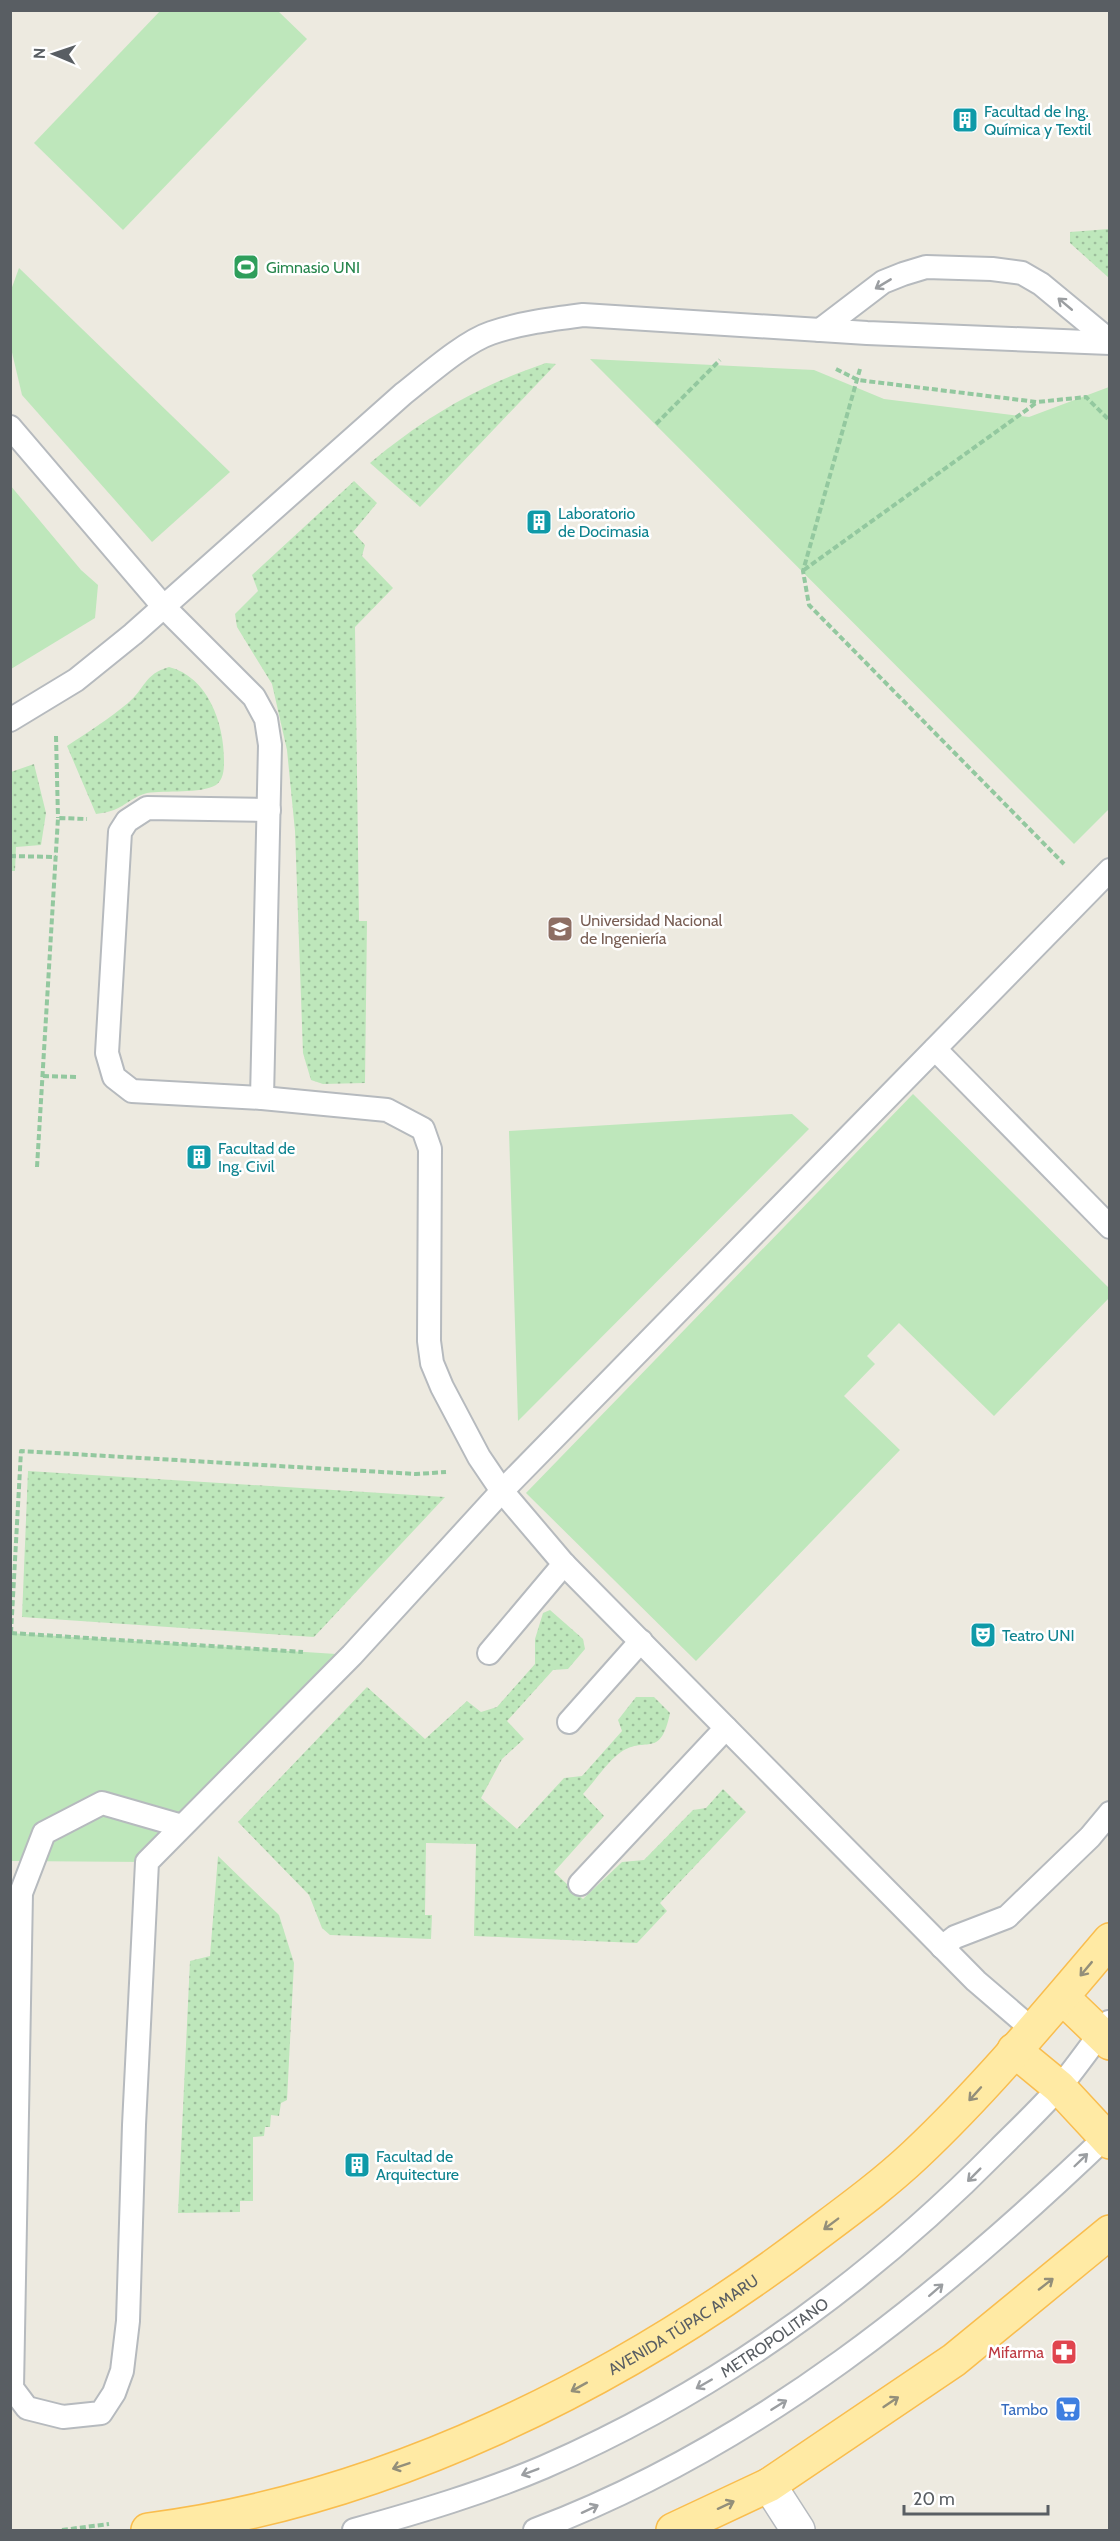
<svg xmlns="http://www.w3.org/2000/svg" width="1120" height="2541" font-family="Cabin,sans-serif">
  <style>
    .park { fill: #bee7bb }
    .garden { fill: url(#garden-dots) }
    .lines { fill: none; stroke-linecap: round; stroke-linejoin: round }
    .service-casing { stroke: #b6babe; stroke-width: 26 }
    .minor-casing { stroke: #b6babe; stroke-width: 36 }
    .primary-casing { stroke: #f9bd4e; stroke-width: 36 }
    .path { stroke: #93c89f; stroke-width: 4; stroke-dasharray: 6 3; stroke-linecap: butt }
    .service { stroke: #fff; stroke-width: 22 }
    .minor { stroke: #fff; stroke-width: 33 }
    .primary { stroke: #ffeaa4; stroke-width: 33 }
    .oneway { stroke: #9b9ea1 }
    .oneway2 { stroke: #938f7a }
    .labels { text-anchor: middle; stroke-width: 5; stroke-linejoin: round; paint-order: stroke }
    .culture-label { font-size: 16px; fill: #0d838f; stroke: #fff; text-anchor: start }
    .leisure-label { font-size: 16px; fill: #27864d; stroke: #fff; text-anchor: start }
    .education-label { font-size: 16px; fill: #785e54; stroke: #fff; text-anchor: start }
    .street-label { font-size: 16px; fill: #595e63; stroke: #fff }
    .health-label { font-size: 16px; fill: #be3a42; stroke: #fff; text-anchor: end }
    .shop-label { font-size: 16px; fill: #366cbe; stroke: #fff; text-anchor: end }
  </style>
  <defs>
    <pattern id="garden-dots" width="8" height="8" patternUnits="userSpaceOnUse" patternTransform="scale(1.5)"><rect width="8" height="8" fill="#bee7bb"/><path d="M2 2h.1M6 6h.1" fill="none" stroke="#9dbe9c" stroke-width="1.8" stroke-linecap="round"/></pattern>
  </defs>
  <rect width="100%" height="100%" fill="#edeae0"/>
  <g class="park">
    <path d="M161 10 278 11 307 39 123 230 34 143Z"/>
    <path d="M19 268 230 472 152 542 22 395 10 344 11 290Z"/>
    <path d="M590 359 814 370 884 399 1029 417 1109 387V809L1074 844Z"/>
    <path d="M10 485 81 570 98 585 95 618 11 669Z"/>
    <path d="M913 1094 1109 1288V1298L994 1416 899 1323 867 1356 875 1364 844 1396 900 1450 696 1661 526 1493Z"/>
    <path d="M792 1114 809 1129 518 1421 509 1131Z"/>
    <path d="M10 1633 352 1655 147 1862 11 1861Z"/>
  </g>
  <g class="garden">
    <path d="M1109 229H1110L1109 278 1070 243V232Z"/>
    <path d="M546 363 556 364 420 507 370 463C425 417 478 386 546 363Z"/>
    <path d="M354 481 377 503 353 532 365 545 362 556 393 588 355 627 359 921H367L365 1083 323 1084 311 1080 303 1053 295 831 287 750 272 684 237 627 235 614 258 591 252 575Z"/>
    <path d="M169 667C208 677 224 723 224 760 224 769 224 779 216 785 201 794 165 790 147 793 134 796 126 805 114 810 109 812 102 813 96 814L67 746C88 732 109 719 128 703 145 689 144 674 169 667Z"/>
    <path d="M34 764 46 813 41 845 16 847 15 871H11V772Z"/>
    <path d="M28 1471 445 1497 314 1637 22 1617Z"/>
    <path d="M550 1610 583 1639 585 1649 568 1669 553 1670 507 1721 524 1739 502 1759 481 1798 517 1829 564 1778 582 1776 622 1731 618 1720 636 1697H654L670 1713C660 1760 647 1735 621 1752 607 1762 595 1781 583 1794L604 1816 554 1872 583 1899 622 1862 644 1860 693 1810 706 1808 723 1789 746 1812 660 1903 667 1911 637 1943 474 1936 476 1844 426 1843 425 1915H432L431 1939 330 1935 322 1928 309 1895 238 1822 367 1687 425 1739 467 1701 481 1712 497 1707 535 1664V1639L543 1613Z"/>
    <path d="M218 1856 279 1915 294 1963 287 2100 281 2103 279 2116 271 2115 270 2127H265L264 2136 253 2137V2201H240V2212L178 2213 190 1961 210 1956Z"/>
  </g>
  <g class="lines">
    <g class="service-casing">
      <g id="service">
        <path d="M820 330 883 282 903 274 926 267 992 269 1022 273 1041 284 1110 341"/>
        <path d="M10 427 163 606 254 697 266 719 270 745 262 1098"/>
        <path d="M10 720 76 680 133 634 403 394C426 376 464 342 491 333 520 323 552 319 583 315L867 333 1110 343"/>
        <path d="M269 810 147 808 127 821 120 832 107 1053 114 1077 132 1091 262 1098 387 1110 423 1129 430 1149 429 1341 432 1363 442 1387 479 1457 502 1491 564 1564 976 1981 1033 2030"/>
        <path d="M935 1049 1110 1227"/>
        <path d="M489 1653 564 1564"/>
        <path d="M569 1722 641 1641"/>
        <path d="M182 1826 102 1803 44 1833 21 1893 12 2388 27 2408 63 2417 101 2413 114 2393 122 2371 128 2321 134 2125 147 1862 352 1655 502 1491 1110 870"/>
        <path d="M580 1884 726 1728"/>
        <path d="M942 1947 955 1937 1007 1917 1090 1837 1110 1813"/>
        <path id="s1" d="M354 2530C419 2512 483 2493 544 2467 716 2392 868 2282 999 2149 1018 2130 1037 2112 1055 2092 1074 2071 1091 2045 1109 2022"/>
        <path d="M535 2530C757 2446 941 2295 1110 2133"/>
      </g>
    </g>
    <g class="minor-casing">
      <path id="minor" d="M769 2485 798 2530"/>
    </g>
    <g class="primary-casing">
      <g id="primary">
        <path d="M1062 1997 1110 2043"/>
        <path d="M1014 2050 1059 2087 1110 2142"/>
        <path id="s2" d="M148 2530C386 2500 617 2384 806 2242 843 2214 881 2187 915 2155 985 2089 1047 2014 1110 1940"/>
        <path d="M673 2530 769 2485 954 2360 1110 2232"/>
      </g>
    </g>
    <g class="path">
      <path d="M836 369 858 380 1037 402 1086 397 1110 421"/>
      <path d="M860 369 803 571 809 605 1064 864"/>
      <path d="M656 424 720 360"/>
      <path d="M804 570 1036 403"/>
      <path d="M56 736 58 818"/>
      <path d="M10 856 56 857"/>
      <path d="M43 1076 77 1077"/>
      <path d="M37 1167 58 818 87 819"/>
      <path d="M11 1633 21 1451 416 1474 446 1472"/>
      <path d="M11 1633 303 1652"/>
      <path d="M62 2530 109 2524"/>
    </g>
    <use href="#service" class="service"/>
    <use href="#minor" class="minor"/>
    <use href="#primary" class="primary"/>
  </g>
  <defs><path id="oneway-shaft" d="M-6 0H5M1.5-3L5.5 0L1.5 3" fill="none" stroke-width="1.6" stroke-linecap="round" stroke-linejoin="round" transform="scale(1.5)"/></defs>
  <g class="oneway">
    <use href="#oneway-shaft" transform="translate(883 284) rotate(149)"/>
    <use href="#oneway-shaft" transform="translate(1065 304) rotate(-140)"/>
    <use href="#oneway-shaft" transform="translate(1081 2160) rotate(-44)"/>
    <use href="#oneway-shaft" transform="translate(974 2175) rotate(135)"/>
    <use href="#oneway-shaft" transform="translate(936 2290) rotate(-41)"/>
    <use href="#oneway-shaft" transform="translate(704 2384) rotate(150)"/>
    <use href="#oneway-shaft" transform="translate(779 2405) rotate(-32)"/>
    <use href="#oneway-shaft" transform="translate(530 2472) rotate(159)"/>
    <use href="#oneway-shaft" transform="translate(590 2509) rotate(-25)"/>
  </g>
  <g class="oneway2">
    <use href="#oneway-shaft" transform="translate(1086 1969) rotate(130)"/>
    <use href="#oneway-shaft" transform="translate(975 2094) rotate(132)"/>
    <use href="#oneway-shaft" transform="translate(831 2224) rotate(143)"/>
    <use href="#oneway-shaft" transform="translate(1046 2284) rotate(-38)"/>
    <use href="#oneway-shaft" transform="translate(579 2387) rotate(151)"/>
    <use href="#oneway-shaft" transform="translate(891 2402) rotate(-34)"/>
    <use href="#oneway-shaft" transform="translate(401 2466) rotate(161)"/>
    <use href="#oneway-shaft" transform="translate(726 2505) rotate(-25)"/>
  </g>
  <defs>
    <g id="building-square" transform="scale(1.35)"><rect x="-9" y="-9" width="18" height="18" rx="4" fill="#0f9aa8" stroke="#fff"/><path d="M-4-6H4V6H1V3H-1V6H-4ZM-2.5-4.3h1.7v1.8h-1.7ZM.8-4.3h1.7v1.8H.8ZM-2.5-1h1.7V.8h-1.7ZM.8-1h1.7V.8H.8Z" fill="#fff"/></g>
    <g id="stadium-square" transform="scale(1.35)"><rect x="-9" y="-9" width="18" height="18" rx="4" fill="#2e9e5b" stroke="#fff"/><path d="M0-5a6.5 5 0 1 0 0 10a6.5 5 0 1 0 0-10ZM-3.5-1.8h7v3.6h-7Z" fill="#fff"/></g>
    <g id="university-square" transform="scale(1.35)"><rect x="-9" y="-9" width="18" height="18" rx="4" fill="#8d6e63" stroke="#fff"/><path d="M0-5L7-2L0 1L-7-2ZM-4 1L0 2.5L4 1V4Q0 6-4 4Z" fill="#fff"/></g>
    <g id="theatre-square" transform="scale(1.35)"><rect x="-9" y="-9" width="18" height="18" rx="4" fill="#0f9aa8" stroke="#fff"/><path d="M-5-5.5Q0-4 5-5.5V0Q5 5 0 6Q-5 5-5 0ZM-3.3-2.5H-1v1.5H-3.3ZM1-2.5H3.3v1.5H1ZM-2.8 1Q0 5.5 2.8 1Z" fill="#fff"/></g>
    <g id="pharmacy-square" transform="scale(1.35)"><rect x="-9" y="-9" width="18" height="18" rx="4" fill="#e0444e" stroke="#fff"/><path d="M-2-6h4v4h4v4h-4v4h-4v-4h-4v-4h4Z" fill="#fff"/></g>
    <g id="supermarket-square" transform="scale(1.35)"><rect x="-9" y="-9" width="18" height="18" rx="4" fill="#3f7fe0" stroke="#fff"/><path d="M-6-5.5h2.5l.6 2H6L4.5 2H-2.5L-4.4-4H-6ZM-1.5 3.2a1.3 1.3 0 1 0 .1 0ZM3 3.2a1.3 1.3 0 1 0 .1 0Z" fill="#fff"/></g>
  </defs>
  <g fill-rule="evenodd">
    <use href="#building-square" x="965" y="120"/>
    <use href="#stadium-square" x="246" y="267"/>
    <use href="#building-square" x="539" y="522"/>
    <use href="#university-square" x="560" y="929"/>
    <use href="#building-square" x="199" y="1157"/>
    <use href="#theatre-square" x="983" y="1635"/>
    <use href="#building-square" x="357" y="2165"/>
    <use href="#pharmacy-square" x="1064" y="2352"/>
    <use href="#supermarket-square" x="1068" y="2409"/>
  </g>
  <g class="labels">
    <g class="culture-label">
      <text x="984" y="117">Facultad de Ing.<tspan x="984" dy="18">Química y Textil</tspan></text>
      <text x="558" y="519">Laboratorio<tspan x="558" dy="18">de Docimasia</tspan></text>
      <text x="218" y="1154">Facultad de<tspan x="218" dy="18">Ing. Civil</tspan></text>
      <text x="1002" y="1641">Teatro UNI</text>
      <text x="376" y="2162">Facultad de<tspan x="376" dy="18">Arquitecture</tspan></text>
    </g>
    <g class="leisure-label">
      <text x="266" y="273">Gimnasio UNI</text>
    </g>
    <g class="education-label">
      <text x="580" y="926">Universidad Nacional<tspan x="580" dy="18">de Ingeniería</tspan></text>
    </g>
    <g class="street-label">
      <text dy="6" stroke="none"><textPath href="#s2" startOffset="578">AVENIDA TÚPAC AMARU</textPath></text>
      <text dy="6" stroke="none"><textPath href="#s1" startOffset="465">METROPOLITANO</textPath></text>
    </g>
    <g class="health-label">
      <text x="1044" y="2358">Mifarma</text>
    </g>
    <g class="shop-label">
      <text x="1048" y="2415">Tambo</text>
    </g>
  </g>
  <rect width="1120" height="2541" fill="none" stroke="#595e63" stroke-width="24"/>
  <g transform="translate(54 54) rotate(272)" stroke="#ffffff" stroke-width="4.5" paint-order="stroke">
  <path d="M0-4.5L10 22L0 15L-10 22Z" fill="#595e63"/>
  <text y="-9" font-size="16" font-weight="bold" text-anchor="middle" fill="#595e63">N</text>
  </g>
  <path d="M904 2505v9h144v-9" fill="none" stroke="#595e63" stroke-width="3"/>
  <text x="913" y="2505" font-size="18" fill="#595e63" stroke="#ffffff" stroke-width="4.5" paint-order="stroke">20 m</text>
</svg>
